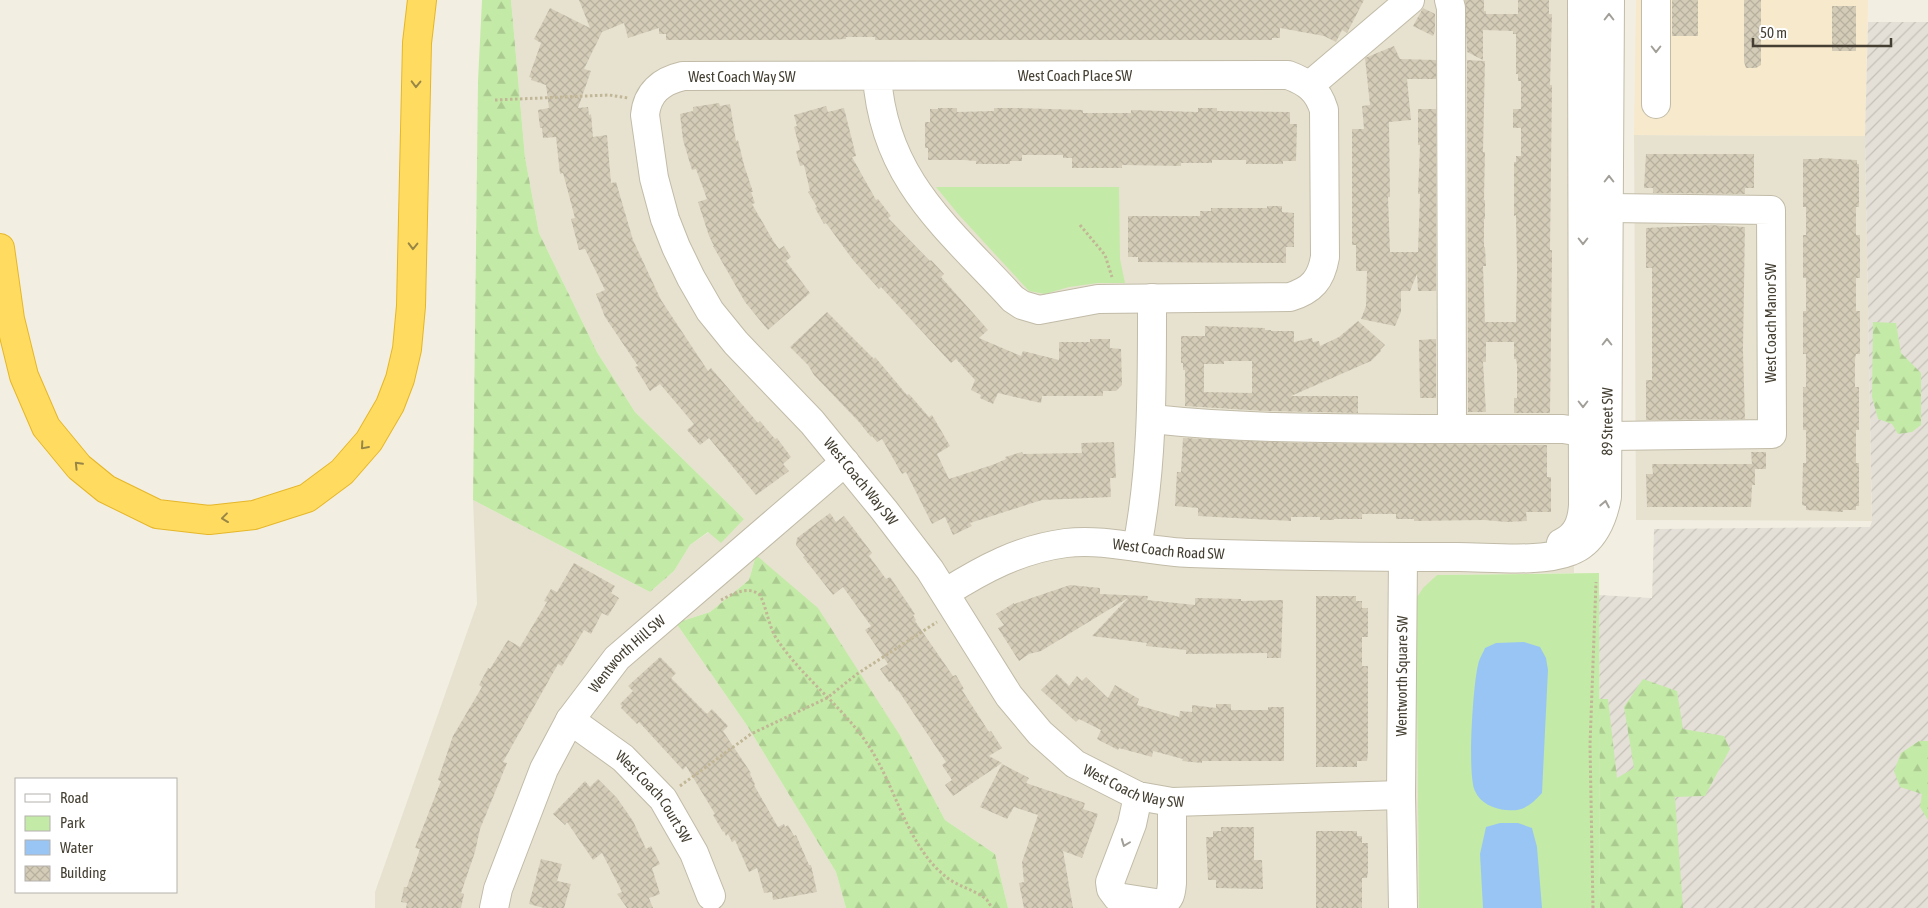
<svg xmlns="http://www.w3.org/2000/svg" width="1928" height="908" font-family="'Asap Condensed',sans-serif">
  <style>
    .residential { fill: #e7e2d0 }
    .commercial { fill: #f7e9cb }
    .industrial { fill: url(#industrial-furrows) }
    .forest { fill: url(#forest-firs) }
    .park { fill: #c4eaa7 }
    .water { fill: #99c5f4 }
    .building { fill: url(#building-cross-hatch); fill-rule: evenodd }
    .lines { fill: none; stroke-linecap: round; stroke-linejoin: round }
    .minor-casing { stroke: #c1bba7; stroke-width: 30 }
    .highway-casing { stroke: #e6b628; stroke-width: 30 }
    .path { stroke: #c1b695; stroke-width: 3; stroke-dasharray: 2.5 2.5; stroke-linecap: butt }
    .minor { stroke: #fff; stroke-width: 28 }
    .highway { stroke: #ffdc60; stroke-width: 28 }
    .oneway { stroke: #a29f98 }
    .oneway2 { stroke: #988647 }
    .labels { text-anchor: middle; stroke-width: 4; stroke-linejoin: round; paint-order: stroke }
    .street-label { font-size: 15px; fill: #443f32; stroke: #fff }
  </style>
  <defs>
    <pattern id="industrial-furrows" width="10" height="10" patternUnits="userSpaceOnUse" patternTransform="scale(1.25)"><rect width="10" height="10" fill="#e4e0d7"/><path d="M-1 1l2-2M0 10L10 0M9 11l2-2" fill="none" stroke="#c5c1b9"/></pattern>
    <pattern id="forest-firs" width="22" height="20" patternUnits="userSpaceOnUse" patternTransform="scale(1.25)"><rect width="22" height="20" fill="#c4eaa7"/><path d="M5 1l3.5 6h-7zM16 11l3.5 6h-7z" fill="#aaca90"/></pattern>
    <pattern id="building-cross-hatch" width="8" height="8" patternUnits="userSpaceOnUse" patternTransform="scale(1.25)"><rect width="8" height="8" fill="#d4ccb7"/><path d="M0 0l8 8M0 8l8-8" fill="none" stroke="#b7b09e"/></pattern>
  </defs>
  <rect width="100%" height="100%" fill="#f2efe2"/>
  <g class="residential">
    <path d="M511 0H1570L1574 573 1437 575 1416 599 1419 908H1008L995 854 945 820 901 737 756 555 749 580 710 612 676 623 748 727 836 872 846 908H375V892L477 604 473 500 650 592 674 571 690 545 709 532 744 519 635 412 597 352 539 233 525 157Z"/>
    <path d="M1634 135 1865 136 1872 521 1636 520Z"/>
  </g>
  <path class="commercial" d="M1636 0H1868L1865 136 1634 135Z"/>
  <path class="industrial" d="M1868 22H1928V908H1600L1599 595 1652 598 1654 529 1870 527 1872 521 1865 136Z"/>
  <g class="forest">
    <path d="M482 0H511L525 157 539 233 597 352 635 412 744 519 721 543 708 532 690 545 674 571 650 592 473 500 478 81Z"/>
    <path d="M1873 322 1896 323 1901 353 1921 373V425L1912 432 1898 434 1892 424 1878 419 1872 397Z"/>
    <path d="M756 555 818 608 901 737 945 820 995 854 1008 908H846L836 872 748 727 676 623 710 612 749 580Z"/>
    <path d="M1643 679 1677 691 1683 729 1724 736 1730 749 1705 796 1675 797 1683 908H1600L1599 699H1608L1617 778 1634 768 1624 707Z"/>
    <path d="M1919 741H1928V820L1920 807 1922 794 1900 787 1894 771 1901 753Z"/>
  </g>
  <g class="park">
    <path d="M936 187H1119L1120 259 1125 283H1098L1069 287 1045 294 1029 291 959 215Z"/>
    <path d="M1599 573 1600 908H1419L1416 599 1423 588 1437 575Z"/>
  </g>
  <g class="water">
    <path d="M1524 642 1540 647 1546 658 1548 670 1542 793C1531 805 1523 812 1506 810 1494 809 1480 803 1475 791 1467 775 1473 685 1478 665 1479 659 1483 653 1485 648L1496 643Z"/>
    <path d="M1500 823H1518L1532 828 1537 847 1542 908H1483L1480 854 1486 827Z"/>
  </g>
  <g class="building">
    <path d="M579 0H1364L1347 33 1342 30 1336 42 1324 36 1280 28V38H1272V40H875V37H846V39L826 40H666V34H659V28L628 38 624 23 602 32 584 69 591 71 578 108 588 107 589 115 591 114 593 137 607 135 611 183 616 182 633 240 661 300 708 371 711 368 758 423 760 421 775 439 777 438 791 457 783 464 789 471 756 495 709 438 700 445 687 430 694 424 660 384 650 391 635 367 638 366 605 317 596 294 605 290 585 249 579 250 571 219 575 218 563 173 560 174 556 137 543 138 542 128H540L538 110 549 108 546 85 531 80 532 78 529 77 541 43 534 39 550 8 590 28Z"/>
    <path d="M1465 0H1484V11H1486V14H1518V0H1549V14H1552L1550 85H1552L1550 250H1552V257L1550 413H1514V398H1517V365L1516 359H1514V342H1486V362H1483L1486 412H1468L1467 60 1485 61 1483 152H1485L1484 200H1485V219H1484V247H1485L1486 266H1483L1485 322H1516L1517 270 1516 215 1514 216V162H1516V156H1521V128H1513V109H1521V81H1518V74H1516V34H1513V31L1483 30V60L1467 52Z"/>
    <rect x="1672" y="0" width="26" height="36"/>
    <path d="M1744 0H1761V65L1756 68H1746L1744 62Z"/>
    <rect x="1832" y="6" width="24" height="45"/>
    <path d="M1423 8 1435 14V31L1433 36 1413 26Z"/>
    <path d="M1394 46 1400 59 1436 60V79H1407L1411 120 1389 122 1390 197H1388L1390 252H1418L1420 194H1418L1420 145H1418V109H1436V291H1418L1417 274 1410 291H1401V312L1395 326 1361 319 1366 306 1367 271H1356V245H1352V129H1364L1362 106 1370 105 1365 58Z"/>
    <path d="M719 103 720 106 730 104 736 141 738 140 744 165 753 192H751L755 203 752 204 774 242 779 249 784 246 791 257 786 261 810 293 768 330 745 302 713 246H714L709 236 698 202 707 199 696 169 692 170 683 140 680 114 693 111V107Z"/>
    <path d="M826 106 828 112 844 108 856 156 852 157 876 200 878 199 891 216 888 218 930 261 931 260 944 274 941 277 988 330 979 338 1021 356 1023 351 1059 360V342H1090V339H1110V348L1121 349 1122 385 1116 391H1103V396H1042L1041 403 998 393 993 404 980 398 981 395 971 390 975 380 956 359 951 363 881 287 879 289 853 260 826 223 824 224 815 208 817 207 808 192 810 191 804 165 800 166 796 151 800 150 794 127 797 126 794 115Z"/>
    <path d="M938 108H957V112L994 111V108H1016L1083 110V113H1131V110L1198 112V108H1217V111L1290 112V124H1297L1296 161H1283V164H1246V160H1212V163H1181V166L1122 165V168H1072V158H1063V155H1022V161H1010V164H976V161L964 160H928V148H925V122H930V109H938Z"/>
    <path d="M1646 154H1754V188H1745V194L1653 193V188H1644Z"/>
    <path d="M1819 158 1857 160V164H1859V207H1856V235H1860V278H1856V311H1860V354H1856L1855 359V387H1859V430H1856V463H1859V506H1856V510H1843V512L1806 510V506L1802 505 1803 463H1806V430H1803V387H1806V354H1803V311H1806V278H1803V235H1806V207H1803V159H1819Z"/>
    <path d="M1267 206H1282V212L1294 213V247H1286V263L1138 262V257H1128V216H1200V211H1211V208H1267Z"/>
    <path d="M1712 225 1745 227 1743 350 1745 419 1646 420V380H1652V268H1646V228Z"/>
    <path d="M827 312 874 359 875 357 907 395 909 394 929 417 932 415 950 446 937 454 949 479 995 464 1006 459 1005 457 1022 452 1023 454 1082 453 1081 443 1114 442 1116 478H1110L1111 497 1042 500 970 523 972 526 953 535 945 517 932 524 906 472 902 474 882 439 877 442 872 436 871 437 859 422 814 375 808 365 790 347Z"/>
    <path d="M1358 321 1385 345 1380 350 1381 351 1371 361 1291 396H1358V413L1265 411 1185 406V370H1183V363H1181V336H1205V326L1265 328V330H1271V331H1294V342L1312 338 1313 342 1319 341 1320 346 1339 337ZM1224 361H1252V393L1204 392V364H1224Z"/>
    <path d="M1436 339V398H1420L1419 340Z"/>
    <path d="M1183 438 1302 443 1547 445V477H1551V512H1526L1527 521 1507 522 1484 520 1414 521V519H1396V514H1362V519H1334V520H1320V517H1291V521L1198 516V508L1175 506 1177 472H1181Z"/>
    <path d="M1751 452H1766V469H1755V485H1752L1751 507H1647L1646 474H1653L1652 464H1752Z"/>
    <path d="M830 513 836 522 844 516 872 553 869 556 886 579 890 577 915 614 913 615 916 620 915 621 953 676 956 675 964 689 962 690 989 732 991 731 1002 748 989 756 1002 763 953 796 945 785 952 780 942 765 946 762 898 690 897 691 891 681 889 682 880 669 888 664 865 630 871 626 843 587 833 595 803 557 805 556 796 545 797 538Z"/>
    <path d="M574 563 615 586 611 593 619 598 608 616 602 613 591 634 584 630 562 666 558 664 503 762 507 763 480 829 475 852 461 893 464 894 461 908H406L407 903 401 902 404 887H407L420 849 415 848 441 781 438 780 453 736 482 687 479 685 488 668 490 669 508 640 520 647 547 602 544 601 551 589 557 592Z"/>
    <path d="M1070 585 1100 588V594L1148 596 1147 600 1195 605V598L1241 599V601L1283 600 1281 658H1267V653L1186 654V650L1146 646 1147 643 1092 636 1128 598 1041 651 1029 654 1019 661 998 628 1004 625 996 614 1014 603V604Z"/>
    <path d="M1316 596H1356V601H1362V608H1368V637H1362V666H1368V753L1367 761H1357V767H1316Z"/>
    <path d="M660 657 676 673 671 678 707 714 712 709 728 726 723 731 751 773 750 774 755 784 754 785 778 827 784 824 785 827 788 825 794 836 796 835 809 865H811L817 892 773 900 772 892 764 893 757 868 749 872 735 840 732 842 728 834 726 836 724 831 723 832 713 815 715 814 686 766 683 770 639 722 637 724 621 708 622 706 620 704 633 691 628 686Z"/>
    <path d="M1057 674 1069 686 1077 676 1082 681 1086 677 1108 698 1115 685 1139 699 1137 705 1179 717 1180 711 1192 712V705L1216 708V704H1231V710H1268V707H1284V761H1202V763L1182 761 1183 759 1153 751 1152 757 1119 748 1118 750 1097 739 1101 730 1079 719 1076 722 1041 690Z"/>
    <path d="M1002 764 1029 778 1026 783 1085 803 1083 809 1098 814 1082 858 1063 851 1073 908H1024L1019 883 1024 882 1022 862 1038 815 1014 807 1007 819 980 807Z"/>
    <path d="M598 779 617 798 633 821 646 849 651 846 660 864 652 868 660 894 649 898 653 908H627L617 894 622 892 602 853 593 860 567 822 565 825 553 814 585 781 590 787Z"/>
    <path d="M1221 827H1254V860H1262L1263 889 1216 888V880H1208L1206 837H1213V831H1221Z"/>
    <path d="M1316 831H1357V836H1362V843H1368V872L1367 878H1362V908H1316Z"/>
    <path d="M541 859 562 864 557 881 571 884 564 908H544L529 904Z"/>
  </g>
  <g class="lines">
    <g class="minor-casing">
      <g id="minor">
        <path d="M1656 0V104"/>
        <path id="s1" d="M877 76C884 180 948 228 1013 299L1022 305 1039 310 1098 299 1290 297C1312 290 1321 280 1325 257L1324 110C1318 90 1307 82 1288 75L683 76C661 81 647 93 645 115L654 178 665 219 676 247 691 278 710 311 736 343 812 422 884 510 930 570 1009 696 1040 733 1075 764 1138 796 1172 802 1401 795"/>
        <path d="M1310 85 1410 0"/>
        <path d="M1152 419C1252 430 1352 428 1452 429L1451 8 1449 0"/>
        <path d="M1452 429H1563L1607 436 1772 434 1771 210 1608 208"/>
        <path d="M1561 543C1577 536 1582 522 1583 505L1582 0"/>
        <path d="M1137 547C1153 465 1152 382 1152 298"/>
        <path id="s2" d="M945 593C983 569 1020 549 1066 543 1107 538 1149 552 1190 553 1279 556 1369 557 1458 557 1491 557 1541 563 1571 551 1593 543 1603 519 1607 497L1610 0"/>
        <path id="s3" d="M570 720 623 758 663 799 694 853 711 896"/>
        <path d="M1138 796 1132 824 1110 882 1111 889 1117 897 1162 904C1171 898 1171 893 1172 883V802"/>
        <path id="s4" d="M494 908 498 889 544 769 570 720 617 658 845 462"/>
        <path id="s5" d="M1403 908 1401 795 1403 557"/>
      </g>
    </g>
    <g class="highway-casing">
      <path id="highway" d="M0 248 10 319 24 376 46 427 79 467 106 489 157 514 209 520 254 515 307 498 342 472 369 441 390 405 400 379 407 349 411 306 417 43 422 0"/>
    </g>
    <g class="path">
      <path d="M495 100 609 95 628 98"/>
      <path d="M1080 225 1105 255 1112 277"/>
      <path d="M721 600C733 594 748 585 760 595 767 609 768 624 776 638 803 679 844 707 870 748 896 788 907 845 945 876 955 885 971 889 982 896L987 900 992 908"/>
      <path d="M680 786 751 734 827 698 857 674 937 622"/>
      <path d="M1593 908 1590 745 1596 582"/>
    </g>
    <use href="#minor" class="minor"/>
    <use href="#highway" class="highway"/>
  </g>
  <defs><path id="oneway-chevron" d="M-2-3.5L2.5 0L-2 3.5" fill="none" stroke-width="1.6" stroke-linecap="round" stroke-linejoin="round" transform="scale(1.25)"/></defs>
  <g class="oneway">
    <use href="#oneway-chevron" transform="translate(1609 17) rotate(-90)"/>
    <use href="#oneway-chevron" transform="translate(1656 49) rotate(90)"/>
    <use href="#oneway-chevron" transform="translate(1609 179) rotate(-90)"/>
    <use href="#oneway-chevron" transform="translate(1583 241) rotate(90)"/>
    <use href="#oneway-chevron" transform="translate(1607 342) rotate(-90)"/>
    <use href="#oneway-chevron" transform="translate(1583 404) rotate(90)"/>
    <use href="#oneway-chevron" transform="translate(1605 504) rotate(-79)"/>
    <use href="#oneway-chevron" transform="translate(1125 843) rotate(111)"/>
  </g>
  <g class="oneway2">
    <use href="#oneway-chevron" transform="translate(416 84) rotate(91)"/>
    <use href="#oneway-chevron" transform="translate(413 246) rotate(91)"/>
    <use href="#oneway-chevron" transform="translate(364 446) rotate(131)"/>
    <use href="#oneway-chevron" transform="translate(78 465) rotate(-134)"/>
    <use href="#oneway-chevron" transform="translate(225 518) rotate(173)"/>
  </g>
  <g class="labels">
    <g class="street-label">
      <text x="1075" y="81">West Coach Place SW</text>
      <text x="742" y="82">West Coach Way SW</text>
      <text transform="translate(1771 323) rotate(-90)" y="5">West Coach Manor SW</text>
      <text dy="5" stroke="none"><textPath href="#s2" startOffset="782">89 Street SW</textPath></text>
      <text dy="5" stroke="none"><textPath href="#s1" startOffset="1905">West Coach Way SW</textPath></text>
      <text dy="5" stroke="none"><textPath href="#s2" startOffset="235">West Coach Road SW</textPath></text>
      <text dy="5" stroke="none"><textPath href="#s4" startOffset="291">Wentworth Hill SW</textPath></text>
      <text dy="5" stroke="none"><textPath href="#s5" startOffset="232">Wentworth Square SW</textPath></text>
      <text dy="5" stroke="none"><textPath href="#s1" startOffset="2325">West Coach Way SW</textPath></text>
      <text dy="5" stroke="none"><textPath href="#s3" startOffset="115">West Coach Court SW</textPath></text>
    </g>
  </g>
  <rect x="15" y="778" width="162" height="115" fill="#ffffff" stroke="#b4b2ad"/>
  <rect x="25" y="794" width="25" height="8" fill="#ffffff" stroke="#b4b2ad"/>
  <text x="60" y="803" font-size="15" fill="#443f32">Road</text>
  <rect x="25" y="816" width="25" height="15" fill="#c4eaa7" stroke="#b4b2ad"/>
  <text x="60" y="828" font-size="15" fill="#443f32">Park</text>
  <rect x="25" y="840" width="25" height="15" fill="#99c5f4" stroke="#b4b2ad"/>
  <text x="60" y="853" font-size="15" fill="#443f32">Water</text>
  <rect x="25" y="866" width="25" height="15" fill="url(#building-cross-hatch)" stroke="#b4b2ad"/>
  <text x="60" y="878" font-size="15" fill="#443f32">Building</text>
  <path d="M1753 38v8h138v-8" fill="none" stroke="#443f32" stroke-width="2.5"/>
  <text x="1760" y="38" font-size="15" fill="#443f32" stroke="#ffffff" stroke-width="4" paint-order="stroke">50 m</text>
</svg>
